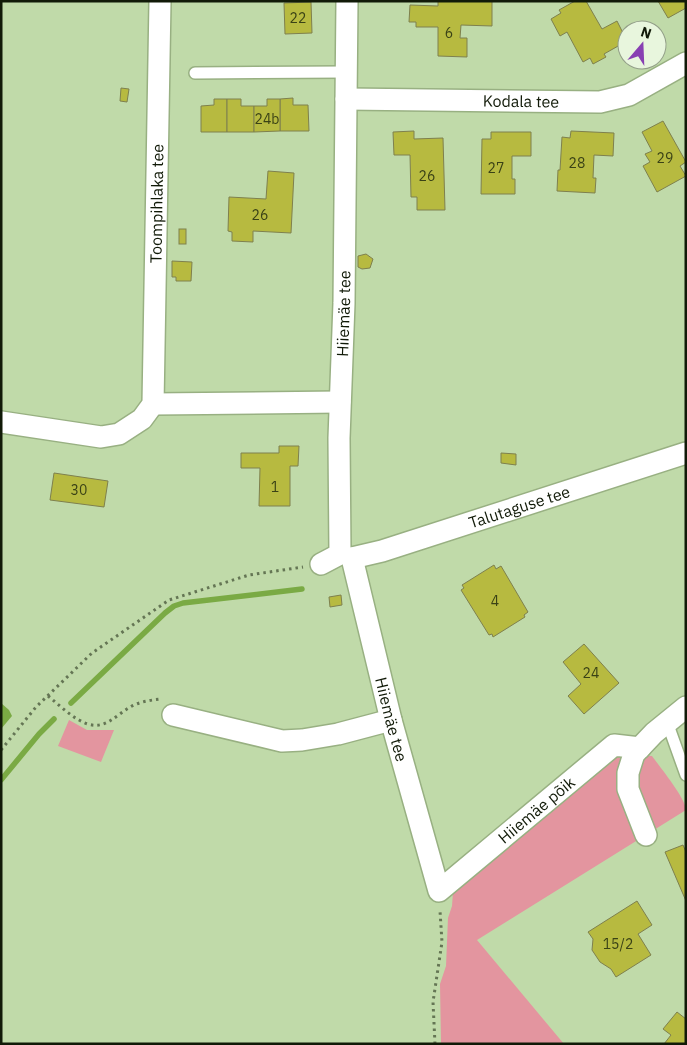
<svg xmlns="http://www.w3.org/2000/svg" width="687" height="1045" font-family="'IBM Plex Sans',sans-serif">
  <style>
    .green { fill: #e3959f }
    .water { fill: #7aaa44 }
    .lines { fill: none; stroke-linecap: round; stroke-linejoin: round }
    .stream { stroke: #7aaa44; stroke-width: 5.5 }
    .building { fill: #b7ba40; stroke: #7e804e }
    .service-casing { stroke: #98b082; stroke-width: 14 }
    .minor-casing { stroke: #98b082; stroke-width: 24 }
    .path { stroke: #647554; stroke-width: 3; stroke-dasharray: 2.5 4; stroke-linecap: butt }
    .service { stroke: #fff; stroke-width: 11 }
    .minor { stroke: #fff; stroke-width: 21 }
    .labels { text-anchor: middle; stroke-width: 4; stroke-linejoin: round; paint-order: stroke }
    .number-label { font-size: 14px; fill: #3a4216 }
    .street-label { font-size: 16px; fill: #111a08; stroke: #e8f6dd }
  </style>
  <rect width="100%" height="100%" fill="#c0daa9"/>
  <g class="green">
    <path d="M69 720 87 730H114L101 762 58 746Z"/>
    <path d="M620 755 652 756C660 767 686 799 686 810L477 940 564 1044H441L440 984 446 966 448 918 452 906 453 892Z"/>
  </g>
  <path class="water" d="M1 703 9 710 12 716 1 729Z"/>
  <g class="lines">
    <g class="stream">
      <path d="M71 703 165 613 174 606 183 603 302 589"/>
      <path d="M1 780 39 734 54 719"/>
    </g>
  </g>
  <g class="building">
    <path d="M438 1H492V26L461 25 460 38H467V57L438 56V27H416V22H409L410 5 438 6Z"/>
    <path d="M575 1H586L602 29 617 21 627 41 604 54 606 57 593 64 590 58 583 62 567 32 560 36 551 19 561 13 559 10Z"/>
    <path d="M658 1H686V8L668 18Z"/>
    <path d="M311 2 312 33 285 34 284 3Z"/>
    <path d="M121 88 129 89 127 102 120 101Z"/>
    <path d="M293 98V105H308L309 131H280V99Z"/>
    <path d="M214 99H227V132H201V106L214 105Z"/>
    <path d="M227 99H241V106H254V132H227Z"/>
    <path d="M267 99H280V131L254 132V106H267Z"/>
    <path d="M663 121 686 162 680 166 686 176 657 192 643 166 650 162 645 154 652 151 642 132Z"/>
    <path d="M414 131V139L443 138 445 210H417V197H411L410 155H394L393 132Z"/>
    <path d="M571 131 614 133 613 156 594 155 593 178H596L595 193 557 191 558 170H560L562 137 570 138Z"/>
    <path d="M491 132H531V156H512V179H515V194H481L482 139H491Z"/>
    <path d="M268 171 294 173 291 233 253 231V242L232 241V232L228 231 229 197 266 199Z"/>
    <rect x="179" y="229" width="7" height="15"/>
    <path d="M366 254 373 259 370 268 362 269 358 267V256Z"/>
    <path d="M172 261 192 262 191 281H176V277H172Z"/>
    <path d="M279 446H299L298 466H290V506H259L260 468H241V453H279Z"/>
    <path d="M501 453 516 454V465L501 463Z"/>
    <path d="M54 473 108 481 104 507 50 500Z"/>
    <path d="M494 565 496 569 501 566 528 612 524 615 525 617 493 637 492 634 489 635 461 590 464 588 462 585Z"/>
    <path d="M341 595 342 605 330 607 329 597Z"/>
    <path d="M584 644 619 683 584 714 568 696 581 684 563 662Z"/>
    <path d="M683 845 686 852V901L665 852Z"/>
    <path d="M637 901 652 925 638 934 651 955 616 977 611 969 600 962 592 950 593 939 588 932Z"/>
    <path d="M677 1012 686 1019V1044H664L671 1035 663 1029Z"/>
  </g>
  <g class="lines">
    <g class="service-casing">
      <g id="service">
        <path d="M195 73 346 72"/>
        <path d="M667 722 686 775"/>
      </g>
    </g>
    <g class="minor-casing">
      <g id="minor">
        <path id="s1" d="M346 99 600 102 629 95 686 63"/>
        <path d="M153 404 340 402"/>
        <path id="s2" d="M1 422 101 437 119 434 142 419 153 404 160 1"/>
        <path id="s3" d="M352 558 391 720 439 891 614 745 640 748"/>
        <path id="s4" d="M352 558 382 551 686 453"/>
        <path id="s5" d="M321 564 340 554 339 438 344 303 347 1"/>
        <path d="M173 715 282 741 302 740 338 734 391 720"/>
        <path d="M646 835 628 789V773L634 754 654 733 686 707"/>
      </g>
    </g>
    <g class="path">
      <path d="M48 696C58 704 68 714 79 720 104 735 115 714 134 705 143 701 152 700 161 699"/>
      <path d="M1 750 36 707 92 653 169 600 249 575 303 567"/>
      <path d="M435 1044 433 1002 442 942 440 911"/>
    </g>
    <use href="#service" class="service"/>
    <use href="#minor" class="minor"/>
  </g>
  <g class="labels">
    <g class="number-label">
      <text x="298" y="23">22</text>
      <text x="449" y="38">6</text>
      <text x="267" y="124">24b</text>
      <text x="665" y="163">29</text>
      <text x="577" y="168">28</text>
      <text x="496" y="173">27</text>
      <text x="427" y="181">26</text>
      <text x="260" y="220">26</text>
      <text x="275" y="492">1</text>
      <text x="79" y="495">30</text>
      <text x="495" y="606">4</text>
      <text x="591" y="678">24</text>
      <text x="618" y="949">15/2</text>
    </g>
    <g class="street-label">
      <text dy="6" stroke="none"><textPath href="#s1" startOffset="175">Kodala tee</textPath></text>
      <text dy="6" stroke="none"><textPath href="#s2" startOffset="366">Toompihlaka tee</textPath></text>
      <text dy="6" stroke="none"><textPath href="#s5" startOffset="262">Hiiemäe tee</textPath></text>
      <text dy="6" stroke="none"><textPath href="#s4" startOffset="175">Talutaguse tee</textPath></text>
      <text dy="6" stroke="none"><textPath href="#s3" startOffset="166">Hiiemäe tee</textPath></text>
      <text dy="6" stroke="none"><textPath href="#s3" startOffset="471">Hiiemäe põik</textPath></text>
    </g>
  </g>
  <rect width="687" height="1045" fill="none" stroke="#111a08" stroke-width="5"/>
  <g transform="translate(642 45) rotate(19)"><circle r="24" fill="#e8f6dd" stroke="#929e88"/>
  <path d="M0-4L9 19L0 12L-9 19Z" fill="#8840b2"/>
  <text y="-8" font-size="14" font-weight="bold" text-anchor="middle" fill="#111a08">N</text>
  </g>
</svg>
